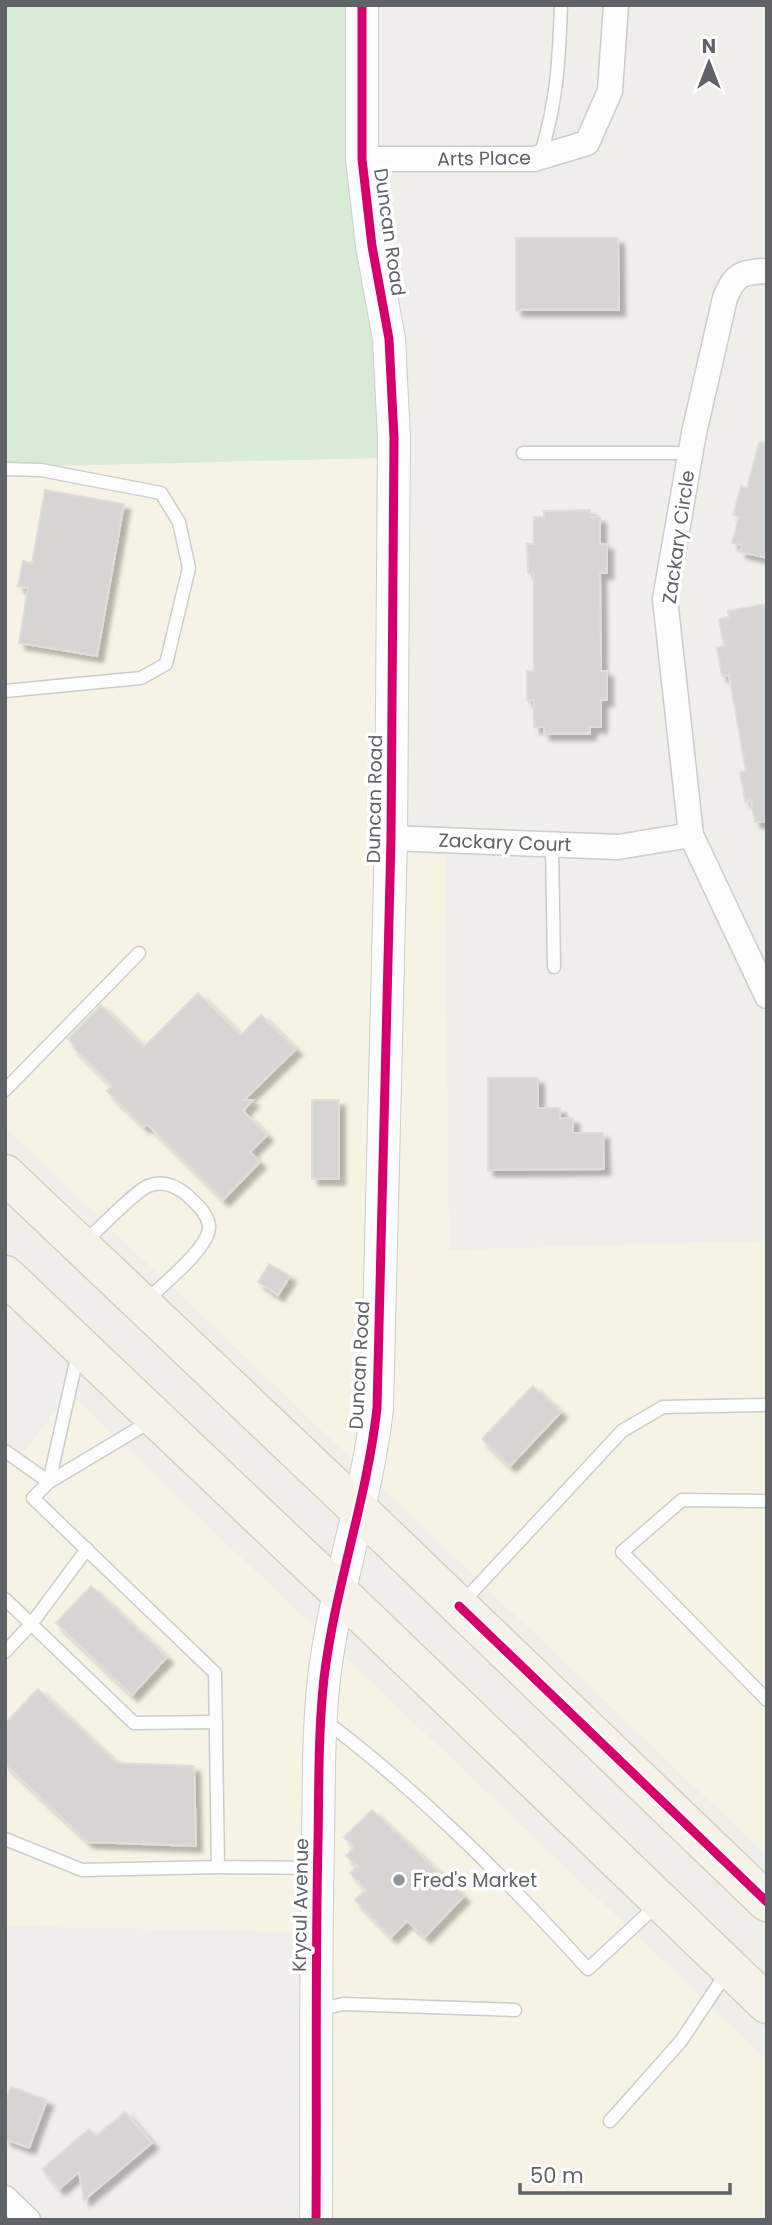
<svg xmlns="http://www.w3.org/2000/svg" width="772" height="2225" font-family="Poppins,sans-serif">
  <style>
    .commercial { fill: #f7f3e4 }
    .green { fill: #d8ebd6 }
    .building { fill: #d6d5d3; stroke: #deddd9; stroke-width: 2; filter: url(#shadow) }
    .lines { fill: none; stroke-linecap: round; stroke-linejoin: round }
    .service-casing { stroke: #cbcccc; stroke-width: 15 }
    .minor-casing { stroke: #cbcccc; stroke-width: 27 }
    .tertiary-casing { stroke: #cbcccc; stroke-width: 34 }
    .primary-casing { stroke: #d7ceb8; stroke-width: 41 }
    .service { stroke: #fdfcfc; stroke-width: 12 }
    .minor { stroke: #fdfcfc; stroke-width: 24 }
    .tertiary { stroke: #fdfcfc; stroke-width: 32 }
    .primary { stroke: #f4f2e9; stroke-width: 38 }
    .cycleway-casing { stroke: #fff; stroke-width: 13 }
    .cycleway { stroke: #d6006c; stroke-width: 9 }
    .poi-dot { fill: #919496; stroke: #fff; stroke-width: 2.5 }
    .labels { text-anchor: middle; stroke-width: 7; stroke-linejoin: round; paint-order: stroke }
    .street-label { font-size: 19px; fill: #5f6368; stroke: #fff }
    .poi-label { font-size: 19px; fill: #5f6368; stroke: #fff; text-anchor: start }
  </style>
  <defs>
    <filter id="shadow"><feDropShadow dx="6" dy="6" stdDeviation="2" flood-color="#0004"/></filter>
  </defs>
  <rect width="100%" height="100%" fill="#efeeea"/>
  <g class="commercial">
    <path d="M379 458 377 837 362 1406 354 1461 5 1127V467Z"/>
    <path d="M406 854 445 856 449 1250 767 1241V1856L379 1485 387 1449 394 1377Z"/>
    <path d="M70 1394 318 1631 303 1932 5 1926V1461L19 1457Z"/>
    <path d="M343 1655 767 2060V2220H332V1869L336 1718Z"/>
  </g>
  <path class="green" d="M5 5H347L348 159 352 210 375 341 379 458 5 467Z"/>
  <g class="building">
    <path d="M516 238H618L619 310H516Z"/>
    <path d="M759 442 767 443V558L740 552 742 545 732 543 739 517 733 515 741 486 747 488Z"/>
    <path d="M45 490 124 504 97 656 19 643 28 588 18 586 23 561 32 563Z"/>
    <path d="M590 510V517H600V544H607V573H600L601 671H607V700H601V727H590V734H544V727H534V700H527V671H534V573H528L527 544H534V517H544V511Z"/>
    <path d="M767 604V821L755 822 751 800 745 801 740 772 746 771 729 675 722 676 717 647 724 646 719 619 729 617 728 611Z"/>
    <path d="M198 993 241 1035 261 1015 296 1049 244 1100H253L243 1111 267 1135 250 1152 260 1162 223 1200 147 1124 144 1127 107 1091 112 1086 74 1048 76 1047 68 1039 101 1005 144 1047Z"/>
    <path d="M488 1078H538V1108H560V1118H573V1133H603L604 1169 488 1170Z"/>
    <rect x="312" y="1100" width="27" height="79"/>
    <path d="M269 1264 290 1276 278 1295 258 1282Z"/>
    <path d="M533 1386 561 1412 510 1466 482 1439Z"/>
    <path d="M91 1586 167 1657 132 1695 56 1623Z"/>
    <path d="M38 1689 117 1763 194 1766 196 1846 88 1842 5 1764V1724Z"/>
    <path d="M372 1810 464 1896 425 1937 407 1921 391 1937 355 1900 366 1890 350 1873 358 1866 346 1856 354 1847 344 1837Z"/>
    <path d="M11 2087 47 2100 29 2148 5 2139V2104Z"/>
    <path d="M125 2112 152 2143 84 2200 79 2172 59 2189 42 2169 89 2129 96 2136Z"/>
  </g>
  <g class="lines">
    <g class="service-casing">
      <g id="service">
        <path d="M540 157C557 102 559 62 561 5"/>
        <path d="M523 453H690"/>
        <path d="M5 469 41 470 161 493 179 522 189 568 166 664 141 678 5 691"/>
        <path d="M552 844 554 967"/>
        <path d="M5 1090 139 953"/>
        <path d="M84 1243C97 1231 134 1192 148 1186 162 1180 175 1185 187 1195 196 1204 206 1211 209 1225 212 1246 161 1286 146 1301"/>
        <path d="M78 1353 49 1482 151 1421"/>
        <path d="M5 1451 49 1482 33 1498 215 1673 218 1867 317 1868"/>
        <path d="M767 1501 682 1500 622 1552 767 1700"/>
        <path d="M5 1599 134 1723 216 1722"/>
        <path d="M461 1604 622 1431 663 1407 767 1405"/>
        <path d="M5 1652 32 1623 87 1549"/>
        <path d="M324 1720C421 1793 507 1880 588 1969L657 1905"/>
        <path d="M5 1839 82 1870 218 1867"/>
        <path d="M317 2010 343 2004 515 2010"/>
        <path d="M610 2121 681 2041 727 1972"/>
      </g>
    </g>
    <g class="minor-casing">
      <g id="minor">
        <path d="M362 159H534L587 143 610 91 616 5"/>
        <path d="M767 271C741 272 735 274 725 298L694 433 665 599 691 835 767 996"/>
        <path d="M391 838 618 847 691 835"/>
        <path d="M5 2198 28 2220"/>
      </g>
    </g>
    <g class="tertiary-casing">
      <path id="tertiary" d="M316 2220C317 2094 315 1968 318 1843 319 1788 318 1733 324 1678 335 1587 367 1499 377 1408L391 838 394 438 389 339 372 246 362 159V5"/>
    </g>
    <g class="primary-casing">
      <g id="primary">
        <path d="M5 1174 359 1510 767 1902"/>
        <path d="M5 1275 339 1592 767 2004"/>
      </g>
    </g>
    <use href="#service" class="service"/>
    <use href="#minor" class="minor"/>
    <use href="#tertiary" class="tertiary"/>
    <use href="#primary" class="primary"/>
    <g class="cycleway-casing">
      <g id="cycleway">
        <path d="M459 1606 767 1902"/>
        <path d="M316 2220C317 2094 315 1968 318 1843 319 1788 318 1733 324 1678 335 1587 367 1499 377 1408L391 838 394 438 389 339 372 246 362 159V5"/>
      </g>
    </g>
    <use href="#cycleway" class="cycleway"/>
  </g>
  <circle class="poi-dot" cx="399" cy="1880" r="7"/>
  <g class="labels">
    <g class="street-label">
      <text transform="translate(484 158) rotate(-1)" y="7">Arts Place</text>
      <text transform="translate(390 232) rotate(82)" y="7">Duncan Road</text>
      <text transform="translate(678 537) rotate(-82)" y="7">Zackary Circle</text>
      <text transform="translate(374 799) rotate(-89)" y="7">Duncan Road</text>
      <text transform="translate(505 842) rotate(2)" y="7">Zackary Court</text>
      <text transform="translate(359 1365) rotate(-87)" y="7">Duncan Road</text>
      <text transform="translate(300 1905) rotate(-89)" y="7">Krycul Avenue</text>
    </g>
    <g class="poi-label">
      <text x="413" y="1887">Fred's Market</text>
    </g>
  </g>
  <rect width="772" height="2225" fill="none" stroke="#5f6368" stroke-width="14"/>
  <g transform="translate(709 63)" stroke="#ffffff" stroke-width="5" paint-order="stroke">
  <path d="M0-5L12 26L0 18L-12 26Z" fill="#5f6368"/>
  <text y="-10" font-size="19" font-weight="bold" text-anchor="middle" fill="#5f6368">N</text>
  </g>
  <path d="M520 2183v10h210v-10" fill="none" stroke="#5f6368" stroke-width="3.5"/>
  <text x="530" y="2183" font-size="21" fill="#5f6368" stroke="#ffffff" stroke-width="5" paint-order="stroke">50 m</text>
</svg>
